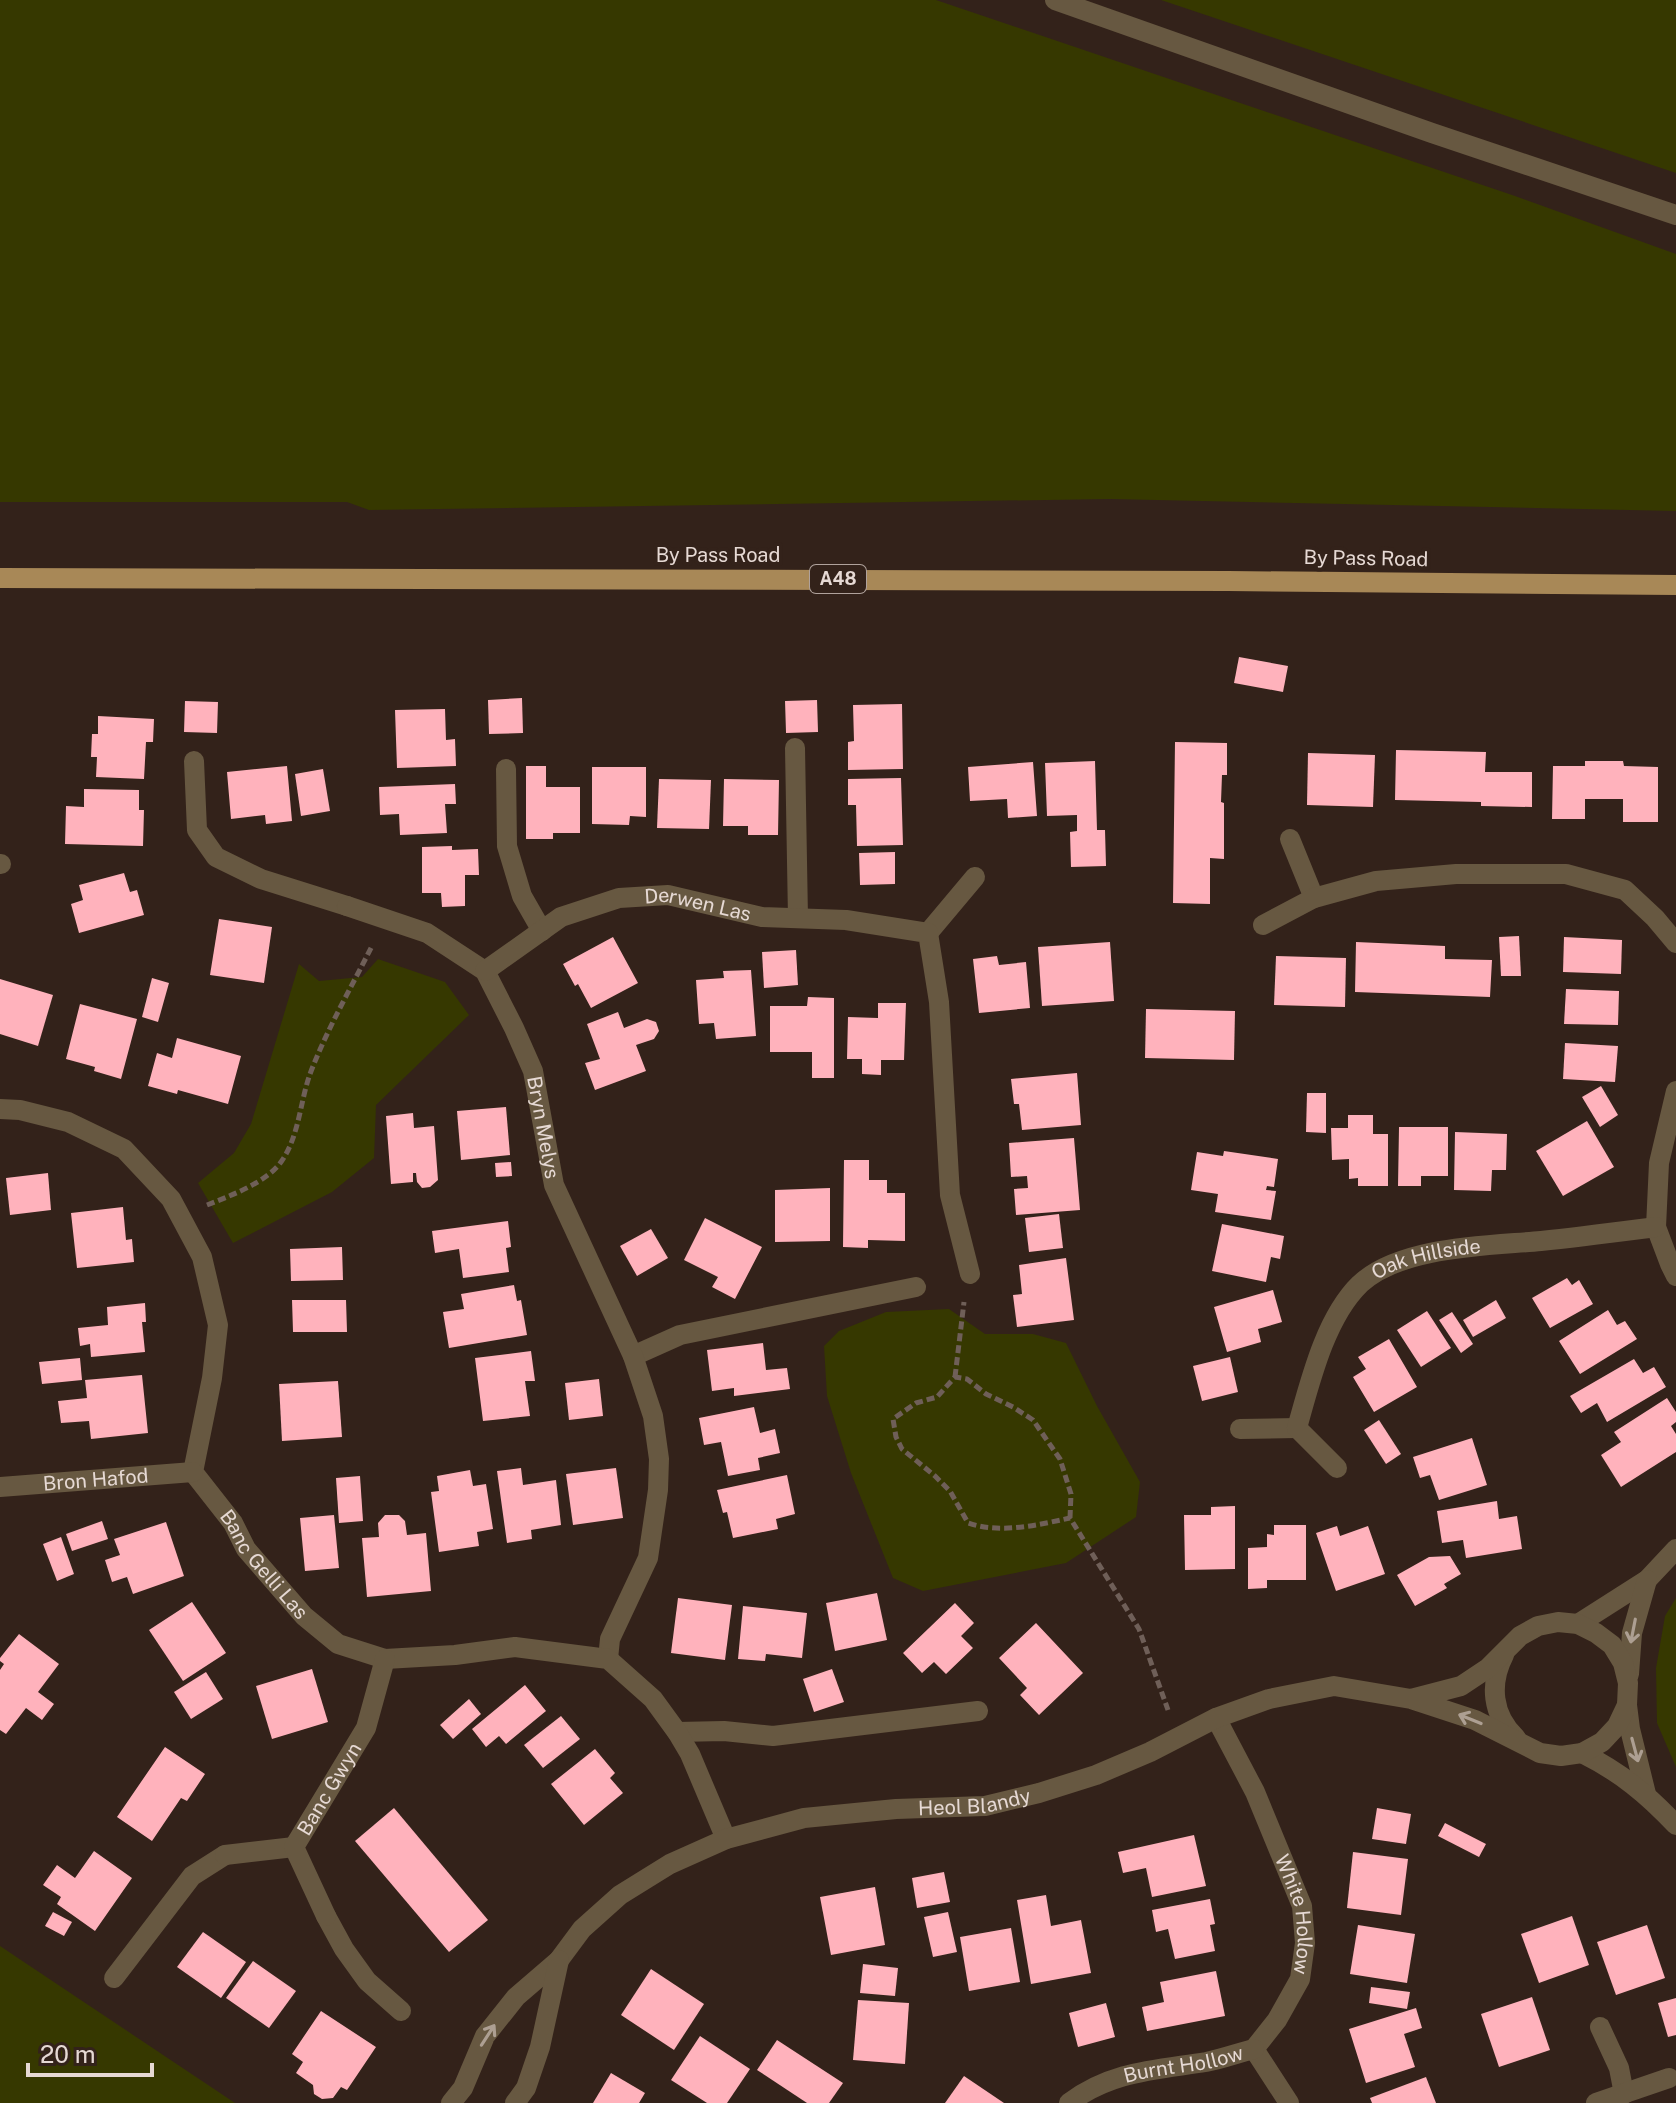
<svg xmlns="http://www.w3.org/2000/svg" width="1676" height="2103" font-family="'Public Sans',sans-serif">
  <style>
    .green { fill: #363800 }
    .building { fill: #ffb2bc }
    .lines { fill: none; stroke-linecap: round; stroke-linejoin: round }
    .path { stroke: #6f5f58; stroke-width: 5; stroke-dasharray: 8 4; stroke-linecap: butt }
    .service { stroke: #675841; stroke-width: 20 }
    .minor { stroke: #675841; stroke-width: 20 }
    .tertiary { stroke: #675841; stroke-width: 20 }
    .primary { stroke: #a88857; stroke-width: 20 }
    .oneway { stroke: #ad9f92 }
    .labels { text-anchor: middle; stroke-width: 8; stroke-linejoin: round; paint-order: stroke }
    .shield { fill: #33221a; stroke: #b0a29c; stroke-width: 2 }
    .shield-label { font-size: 18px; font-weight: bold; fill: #e6d9d4 }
    .street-label { font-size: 20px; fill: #e6d9d4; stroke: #33221a }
  </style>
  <rect width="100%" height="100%" fill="#33221a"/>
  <g class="green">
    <path d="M0 0H936L1515 196 1676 254V511L1110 499 369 510 347 502H0Z"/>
    <path d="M1161 0H1676V173Z"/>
    <path d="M378 959 445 982 469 1015 376 1105 374 1158 332 1192 233 1243 198 1183 234 1153 251 1124 299 964 319 981 362 977Z"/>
    <path d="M949 1309 985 1334H1033L1066 1343 1097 1406 1140 1482 1136 1517 1066 1563 923 1591 893 1578 851 1473 827 1396 824 1346 839 1331 886 1312Z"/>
    <path d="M1676 1598V1767L1657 1723 1656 1668 1665 1616Z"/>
    <path d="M0 1946 235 2103H0Z"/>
  </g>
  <g class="building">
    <path d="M1239 657 1288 666 1283 692 1234 683Z"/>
    <path d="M522 698 523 733 489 734 488 700Z"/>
    <path d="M817 700 818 732 786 733 785 701Z"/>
    <path d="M185 701 218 702 217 733 184 732Z"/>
    <path d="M902 704 903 769 848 770V742L854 741 853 705Z"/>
    <path d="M445 709 446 740 455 739 456 766 397 768 395 710Z"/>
    <path d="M98 716 154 719 153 742H146L144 779 96 777 97 757H91L92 734H98Z"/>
    <path d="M1175 742 1227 743V775H1222L1221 802 1224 803V859L1210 858V904L1173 903Z"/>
    <path d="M1396 750 1486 752 1485 772H1532V807L1481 806V802L1395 800Z"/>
    <path d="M1308 753 1375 755 1373 807 1307 805Z"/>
    <path d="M1095 761 1097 830H1105L1106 866 1071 867 1070 832 1077 831V815L1047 816 1045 763Z"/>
    <path d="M1585 761H1623L1624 766 1658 767V822H1623V799H1585V819H1552L1553 766H1585Z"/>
    <path d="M1033 762 1037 816 1008 818 1007 799 970 801 968 767Z"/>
    <path d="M287 766 292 821 266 824 265 815 231 819 227 772Z"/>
    <path d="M526 766H546V787H580V833H553V839H526Z"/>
    <path d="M592 767H646V817L630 816 629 825 592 824Z"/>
    <path d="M323 769 330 811 301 816 295 774Z"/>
    <path d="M901 778 903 845 857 846 856 805H848V779Z"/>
    <path d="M659 779 711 780 709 829 657 828Z"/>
    <path d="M724 779 779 780 778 835H748V826H723Z"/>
    <path d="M455 784 456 804H445L447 833 400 835 399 814 380 815 379 787Z"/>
    <path d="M84 789 139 790V810H144L143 846 65 844 66 806 84 807Z"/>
    <path d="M452 846V850L478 849 479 875H465V906L442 907 441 893H422V847Z"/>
    <path d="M895 852V884L860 885 859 853Z"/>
    <path d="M124 873 130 892 137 890 144 915 79 933 71 904 83 900 79 885Z"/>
    <path d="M219 919 272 927 264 983 210 975Z"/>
    <path d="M1519 936 1521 976H1501L1499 937Z"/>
    <path d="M613 937 638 983 591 1008 578 984 575 986 563 964Z"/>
    <path d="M1564 937 1622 940 1621 974 1563 972Z"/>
    <path d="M1110 942 1114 1001 1042 1006 1038 947Z"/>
    <path d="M1356 942 1445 946V959L1492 960 1490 997 1355 992Z"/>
    <path d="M796 950 798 985 764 988 762 952Z"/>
    <path d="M997 956 999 965 1026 962 1030 1008 979 1013 973 959Z"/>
    <path d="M1276 956 1346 958 1345 1007 1274 1005Z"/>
    <path d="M751 970 756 1036 716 1039 714 1023 699 1024 696 980 724 978 723 971Z"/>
    <path d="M152 978 169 983 158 1022 142 1017Z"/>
    <path d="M0 979 53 995 38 1046 0 1034Z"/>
    <path d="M1566 989 1619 991 1618 1025 1564 1024Z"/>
    <path d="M808 997 834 998V1078H812V1052H770V1006H807Z"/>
    <path d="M878 1003H906L904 1060H881V1075L862 1074V1059H847L848 1017 878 1018Z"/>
    <path d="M80 1004 137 1019 121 1079 94 1071 95 1067 66 1059Z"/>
    <path d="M1146 1009 1235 1011 1234 1060 1145 1058Z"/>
    <path d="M618 1012 624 1028 647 1019 656 1022 659 1031 654 1039 636 1045 646 1071 595 1090 585 1063 600 1059 587 1024Z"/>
    <path d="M177 1038 241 1056 228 1104 178 1090 177 1094 148 1086 157 1053 172 1058Z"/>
    <path d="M1565 1043 1618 1046 1615 1082 1563 1079Z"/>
    <path d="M1077 1073 1081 1125 1022 1130 1019 1104H1014L1011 1079Z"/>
    <path d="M1601 1086 1618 1115 1600 1127 1582 1097Z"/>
    <path d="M1307 1093H1326V1133L1306 1132Z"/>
    <path d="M506 1107 510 1155 461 1160 457 1111Z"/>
    <path d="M413 1113 414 1128 434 1126 438 1180 430 1187 422 1188 417 1182 416 1173H413V1182L391 1184 386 1116Z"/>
    <path d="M1348 1115H1373V1134H1388V1186H1358V1178L1349 1179V1159L1332 1160 1331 1128H1348Z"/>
    <path d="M1587 1121 1614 1167 1563 1196 1536 1151Z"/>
    <path d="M1399 1127H1448V1176H1421V1186H1398Z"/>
    <path d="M1455 1132 1507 1134 1506 1170H1492L1491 1191 1454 1190Z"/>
    <path d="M1074 1138 1080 1210 1016 1215 1014 1189 1028 1188 1027 1176 1011 1177 1009 1143Z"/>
    <path d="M1224 1151 1278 1159 1274 1187 1267 1186 1266 1190 1276 1191 1271 1220 1215 1212 1218 1194 1191 1190 1197 1152 1223 1156Z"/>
    <path d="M844 1160H869V1180H887V1193H905V1241L868 1240V1248L843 1247Z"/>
    <path d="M511 1162 512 1176 496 1177 495 1163Z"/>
    <path d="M48 1173 51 1210 10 1215 6 1178Z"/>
    <path d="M830 1188V1241L775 1242V1190Z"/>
    <path d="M123 1207 126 1240 132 1239 134 1262 77 1268 71 1213Z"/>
    <path d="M1059 1214 1063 1248 1029 1252 1025 1218Z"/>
    <path d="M705 1218 762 1247 735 1299 712 1287 718 1277 684 1260Z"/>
    <path d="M508 1221 511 1247 506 1248 509 1272 463 1278 459 1249 435 1253 432 1231Z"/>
    <path d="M1222 1224 1284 1236 1280 1259 1271 1257 1266 1282 1212 1271Z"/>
    <path d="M651 1229 668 1258 637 1276 620 1246Z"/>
    <path d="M342 1247 343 1280 291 1281 290 1249Z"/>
    <path d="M1066 1258 1074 1320 1017 1327 1013 1295 1022 1294 1019 1265Z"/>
    <path d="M1567 1278 1572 1285 1579 1280 1593 1304 1550 1328 1532 1298Z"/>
    <path d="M514 1285 517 1301 521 1300 527 1335 449 1348 443 1312 464 1309 461 1294Z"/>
    <path d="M1273 1290 1282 1322 1258 1329 1261 1342 1227 1352 1214 1307Z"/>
    <path d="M292 1300H346L347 1332H293Z"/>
    <path d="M1496 1300 1506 1318 1473 1337 1463 1320Z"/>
    <path d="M145 1303 146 1322H142L145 1352 91 1357 90 1344 80 1346 78 1328 108 1325 107 1307Z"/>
    <path d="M1608 1310 1617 1325 1625 1321 1637 1339 1580 1374 1559 1341Z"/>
    <path d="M1427 1311 1451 1348 1421 1367 1397 1330Z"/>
    <path d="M1452 1312 1473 1344 1461 1353 1439 1320Z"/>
    <path d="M1389 1339 1417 1387 1374 1412 1353 1377 1366 1369 1358 1357Z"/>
    <path d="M763 1343 766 1370 787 1368 790 1389 734 1396V1388L712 1391 707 1350Z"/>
    <path d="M531 1351 535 1381H525L530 1416 483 1421 475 1358Z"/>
    <path d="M1230 1357 1238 1392 1202 1401 1193 1366Z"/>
    <path d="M80 1358 82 1380 42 1384 39 1362Z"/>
    <path d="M1634 1359 1643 1373 1654 1367 1666 1387 1607 1422 1597 1403 1581 1413 1570 1396Z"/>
    <path d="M142 1375 148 1433 91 1439 89 1421 61 1423 58 1401 87 1398 85 1380Z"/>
    <path d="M599 1379 603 1416 569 1420 565 1383Z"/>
    <path d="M338 1381 342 1437 282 1441 279 1384Z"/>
    <path d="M1667 1398 1676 1412V1422L1671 1426 1676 1434V1452L1621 1487 1601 1455 1621 1442 1614 1432Z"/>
    <path d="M754 1407 760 1433 775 1429 780 1453 758 1458 760 1470 728 1476 721 1442 704 1445 699 1418Z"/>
    <path d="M1379 1420 1401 1454 1386 1464 1364 1430Z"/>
    <path d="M1472 1438 1487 1485 1439 1500 1430 1475 1420 1478 1413 1457Z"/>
    <path d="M521 1468 523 1485 556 1480 561 1525 531 1530 532 1539 507 1543 497 1471Z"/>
    <path d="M616 1468 623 1518 573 1525 566 1474Z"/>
    <path d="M470 1470 473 1486 486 1484 493 1529 477 1532 479 1546 439 1552 431 1492 439 1491 437 1476Z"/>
    <path d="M787 1475 795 1514 776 1519 778 1529 733 1538 727 1512 723 1513 717 1490Z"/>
    <path d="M360 1476 363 1521 339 1523 336 1478Z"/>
    <path d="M1497 1501 1499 1519 1517 1516 1522 1549 1466 1558 1463 1540 1442 1543 1437 1511Z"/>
    <path d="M1235 1506V1569L1185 1570 1184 1515H1211V1507Z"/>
    <path d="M334 1515 339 1568 305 1571 300 1518Z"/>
    <path d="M385 1515H399L405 1521 407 1535 426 1533 431 1591 367 1597 362 1538 379 1537 378 1523Z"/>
    <path d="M102 1521 108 1539 72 1551 66 1534Z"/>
    <path d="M166 1522 184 1576 133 1594 127 1577 112 1582 105 1560 120 1555 114 1539Z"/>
    <path d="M1274 1525H1306V1580H1267V1588L1248 1589V1548L1267 1547V1534L1274 1535Z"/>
    <path d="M1337 1526 1340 1536 1368 1526 1385 1574 1336 1591 1316 1533Z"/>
    <path d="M61 1537 74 1574 57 1581 43 1544Z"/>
    <path d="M1450 1556 1461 1574 1444 1584 1447 1588 1415 1606 1397 1575 1429 1557Z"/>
    <path d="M877 1593 887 1640 835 1651 826 1603Z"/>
    <path d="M678 1598 732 1605 725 1660 671 1653Z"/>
    <path d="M192 1602 226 1653 183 1681 149 1630Z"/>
    <path d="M955 1603 974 1623 961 1636 973 1648 946 1674 934 1662 922 1673 903 1653Z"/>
    <path d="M743 1606 807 1613 802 1658 766 1654 765 1661 738 1659Z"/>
    <path d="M1036 1623 1083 1673 1039 1715 1020 1695 1027 1688 999 1658Z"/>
    <path d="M19 1634 59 1664 38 1692 54 1704 42 1720 26 1708 6 1734 0 1730V1670L4 1664 0 1661V1658Z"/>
    <path d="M312 1669 328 1722 272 1739 256 1686Z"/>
    <path d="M832 1669 844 1702 814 1712 803 1679Z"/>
    <path d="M206 1672 223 1699 191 1719 174 1692Z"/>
    <path d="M525 1685 546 1711 506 1744 499 1736 486 1747 472 1729Z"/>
    <path d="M469 1699 481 1714 453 1739 440 1725Z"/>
    <path d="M561 1716 580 1739 543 1768 524 1745Z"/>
    <path d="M165 1747 205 1774 187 1801 181 1798 152 1841 117 1817Z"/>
    <path d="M595 1749 615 1773 610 1778 623 1793 584 1825 551 1784Z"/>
    <path d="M394 1808 488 1920 449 1952 355 1841Z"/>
    <path d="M1377 1808 1411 1814 1406 1844 1372 1839Z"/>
    <path d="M1445 1823 1486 1844 1479 1857 1438 1836Z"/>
    <path d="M1194 1835 1206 1886 1152 1897 1146 1868 1123 1873 1118 1852Z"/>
    <path d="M94 1851 132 1878 95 1931 57 1904 61 1897 43 1885 57 1865 75 1878Z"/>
    <path d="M1353 1852 1408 1859 1401 1915 1347 1908Z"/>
    <path d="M944 1872 950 1902 917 1908 912 1878Z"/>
    <path d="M875 1887 885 1945 831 1955 820 1897Z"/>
    <path d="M1046 1895 1051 1926 1081 1920 1091 1973 1031 1984 1017 1900Z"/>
    <path d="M1210 1899 1215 1924 1210 1925 1215 1951 1175 1959 1168 1929 1156 1932 1152 1910Z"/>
    <path d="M53 1912 72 1922 64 1936 45 1926Z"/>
    <path d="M948 1912 957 1952 933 1957 924 1917Z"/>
    <path d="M1572 1916 1589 1965 1539 1983 1521 1934Z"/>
    <path d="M1358 1925 1415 1934 1407 1983 1350 1974Z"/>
    <path d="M1647 1925 1665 1978 1616 1995 1597 1942Z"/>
    <path d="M1011 1928 1020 1982 969 1991 960 1937Z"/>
    <path d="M203 1932 246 1962 221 1998 177 1967Z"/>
    <path d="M253 1961 296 1991 269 2028 226 1998Z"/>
    <path d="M863 1964 898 1968 895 1996 860 1993Z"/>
    <path d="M651 1969 704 2004 674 2050 621 2015Z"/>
    <path d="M1216 1971 1225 2016 1147 2031 1142 2007 1164 2002 1160 1982Z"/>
    <path d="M1371 1987 1410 1992 1407 2009 1369 2003Z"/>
    <path d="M1532 1997 1550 2050 1499 2067 1481 2014Z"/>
    <path d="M1676 1998V2035L1668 2037 1658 2003Z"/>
    <path d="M858 2000 909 2003 905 2064 853 2060Z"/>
    <path d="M1106 2003 1115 2037 1078 2047 1069 2013Z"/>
    <path d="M1416 2008 1422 2028 1404 2034 1415 2067 1366 2083 1349 2029Z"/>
    <path d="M321 2011 376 2047 347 2090 341 2087 333 2098 322 2099 314 2094 313 2085 296 2073 303 2062 292 2054Z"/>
    <path d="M700 2036 750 2069 727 2103H707L671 2080Z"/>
    <path d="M777 2040 843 2083 829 2103H807L757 2070Z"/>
    <path d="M611 2073 645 2093 639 2103H593Z"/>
    <path d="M964 2076 1004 2103H945Z"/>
    <path d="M1426 2077 1436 2103H1372L1370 2098Z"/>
  </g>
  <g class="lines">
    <g class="path">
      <path d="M207 1205C230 1196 267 1182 281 1162 299 1137 300 1102 310 1074 327 1029 351 988 372 946"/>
      <path d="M955 1377 964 1302"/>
      <path d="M1070 1518 1071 1494 1060 1459 1033 1420 1013 1407 986 1394 967 1379 955 1377 937 1397 916 1403 893 1419 896 1437 902 1449 935 1476 950 1491 968 1523C1000 1534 1038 1525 1070 1518L1139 1629 1168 1710"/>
    </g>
    <g class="service">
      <path d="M795 748 798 918"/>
      <path d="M194 761 197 830 216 857 261 879 347 906"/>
      <path d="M506 769 507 846 522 896 542 931"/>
      <path d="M0 864H1"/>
      <path d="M633 1356 680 1335 916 1287"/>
      <path d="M677 1732 724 1731 773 1736 978 1711"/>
      <path d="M326 1916 344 1949 367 1981 401 2011"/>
      <path d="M114 1978 192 1876 225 1855"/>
    </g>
    <g class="minor">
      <path d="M1290 839 1314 898"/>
      <path id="s1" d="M347 906 427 933 485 971 514 1028 533 1071 554 1185 633 1356 653 1416 659 1459 658 1490 648 1558 610 1639 608 1659"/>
      <path d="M1263 925 1314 898 1376 881 1456 874H1566L1625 890 1655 918 1676 943"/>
      <path d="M928 933 975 877"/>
      <path id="s2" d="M485 971 561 917 619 898 668 895 762 917 846 920 928 933 939 1002 950 1195 970 1274"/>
      <path d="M1676 1091 1659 1163 1656 1227 1670 1264 1676 1276"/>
      <path id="s3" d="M0 1109 20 1110 68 1122 124 1149 171 1199 202 1257 218 1325 212 1378 193 1472 233 1523 246 1549 304 1616 338 1644 385 1659 455 1655 515 1647 608 1659 653 1699 677 1732 690 1754 726 1839"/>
      <path d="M1240 1429 1297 1428"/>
      <path id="s4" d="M1337 1468 1297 1428C1310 1382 1325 1318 1360 1284 1401 1246 1487 1246 1541 1241 1579 1237 1617 1232 1656 1227"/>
      <path id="s5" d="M0 1487 193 1472"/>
      <path id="s6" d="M1216 1718 1255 1792 1302 1906 1305 1943 1300 1979 1277 2020 1254 2049 1289 2103"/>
      <path d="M225 1855 294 1847"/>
      <path id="s7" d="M326 1916 294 1847 366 1728 385 1659"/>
      <path d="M1600 2027 1619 2068 1624 2094"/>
      <path id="s8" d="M1069 2103C1111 2071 1156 2070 1206 2062 1222 2059 1238 2053 1254 2049"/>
      <path d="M1596 2103 1669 2078"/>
    </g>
    <g class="tertiary">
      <path d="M1055 0 1432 133 1676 215"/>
      <path d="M1578 1624 1647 1580 1676 1549"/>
      <path d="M1504 1655C1489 1684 1492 1715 1516 1738"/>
      <path d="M1629 1674 1632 1633 1647 1580"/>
      <path d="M1627 1705 1630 1729 1646 1794"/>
      <path d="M1582 1753C1620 1772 1647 1794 1676 1825"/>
      <path id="s9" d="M451 2103 463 2088 485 2036 516 1997 559 1960 582 1929 620 1895 670 1864 726 1839 804 1818 896 1809 985 1806 1039 1793 1096 1775 1150 1752 1216 1718 1269 1699 1334 1686 1411 1699 1475 1720 1540 1753 1561 1756 1582 1753 1602 1742 1617 1726 1627 1705 1628 1683 1623 1663 1612 1645 1596 1633 1578 1624 1558 1622 1538 1626 1520 1636 1488 1668 1461 1686 1411 1699"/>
      <path d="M515 2103 526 2088 540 2047 559 1960"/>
    </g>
    <path class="primary" d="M0 578 1228 581 1676 585"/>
  </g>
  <defs><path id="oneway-shaft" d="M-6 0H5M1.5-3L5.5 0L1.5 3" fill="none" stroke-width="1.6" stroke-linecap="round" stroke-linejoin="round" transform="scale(2)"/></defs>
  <g class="oneway">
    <use href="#oneway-shaft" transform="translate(1633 1631) rotate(101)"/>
    <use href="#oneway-shaft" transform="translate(1470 1719) rotate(-158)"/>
    <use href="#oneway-shaft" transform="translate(1635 1750) rotate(75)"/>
    <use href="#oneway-shaft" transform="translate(488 2035) rotate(-57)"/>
  </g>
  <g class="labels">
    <rect class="shield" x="810" y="565" width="56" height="28" rx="6"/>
    <g class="shield-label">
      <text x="838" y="585">A48</text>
    </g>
    <g class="street-label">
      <text x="718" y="562">By Pass Road</text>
      <text transform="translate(1366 558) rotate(1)" y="7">By Pass Road</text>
      <text dy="7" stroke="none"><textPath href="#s2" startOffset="234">Derwen Las</textPath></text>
      <text dy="7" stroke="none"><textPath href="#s1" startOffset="322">Bryn Melys</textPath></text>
      <text dy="7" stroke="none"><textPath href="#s4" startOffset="288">Oak Hillside</textPath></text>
      <text dy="7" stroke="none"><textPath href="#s5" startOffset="96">Bron Hafod</textPath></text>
      <text dy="7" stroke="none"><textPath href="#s3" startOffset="602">Banc Gelli Las</textPath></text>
      <text dy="7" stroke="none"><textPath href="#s7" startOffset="144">Banc Gwyn</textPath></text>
      <text dy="7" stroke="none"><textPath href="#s9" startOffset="644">Heol Blandy</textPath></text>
      <text dy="7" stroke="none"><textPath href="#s6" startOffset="214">White Hollow</textPath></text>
      <text dy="7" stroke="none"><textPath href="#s8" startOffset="122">Burnt Hollow</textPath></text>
    </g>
  </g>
  <path d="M28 2063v12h124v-12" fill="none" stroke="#e6d9d4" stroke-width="4"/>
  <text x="40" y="2063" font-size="24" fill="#e6d9d4" stroke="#33221a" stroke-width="6" paint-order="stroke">20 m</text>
</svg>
